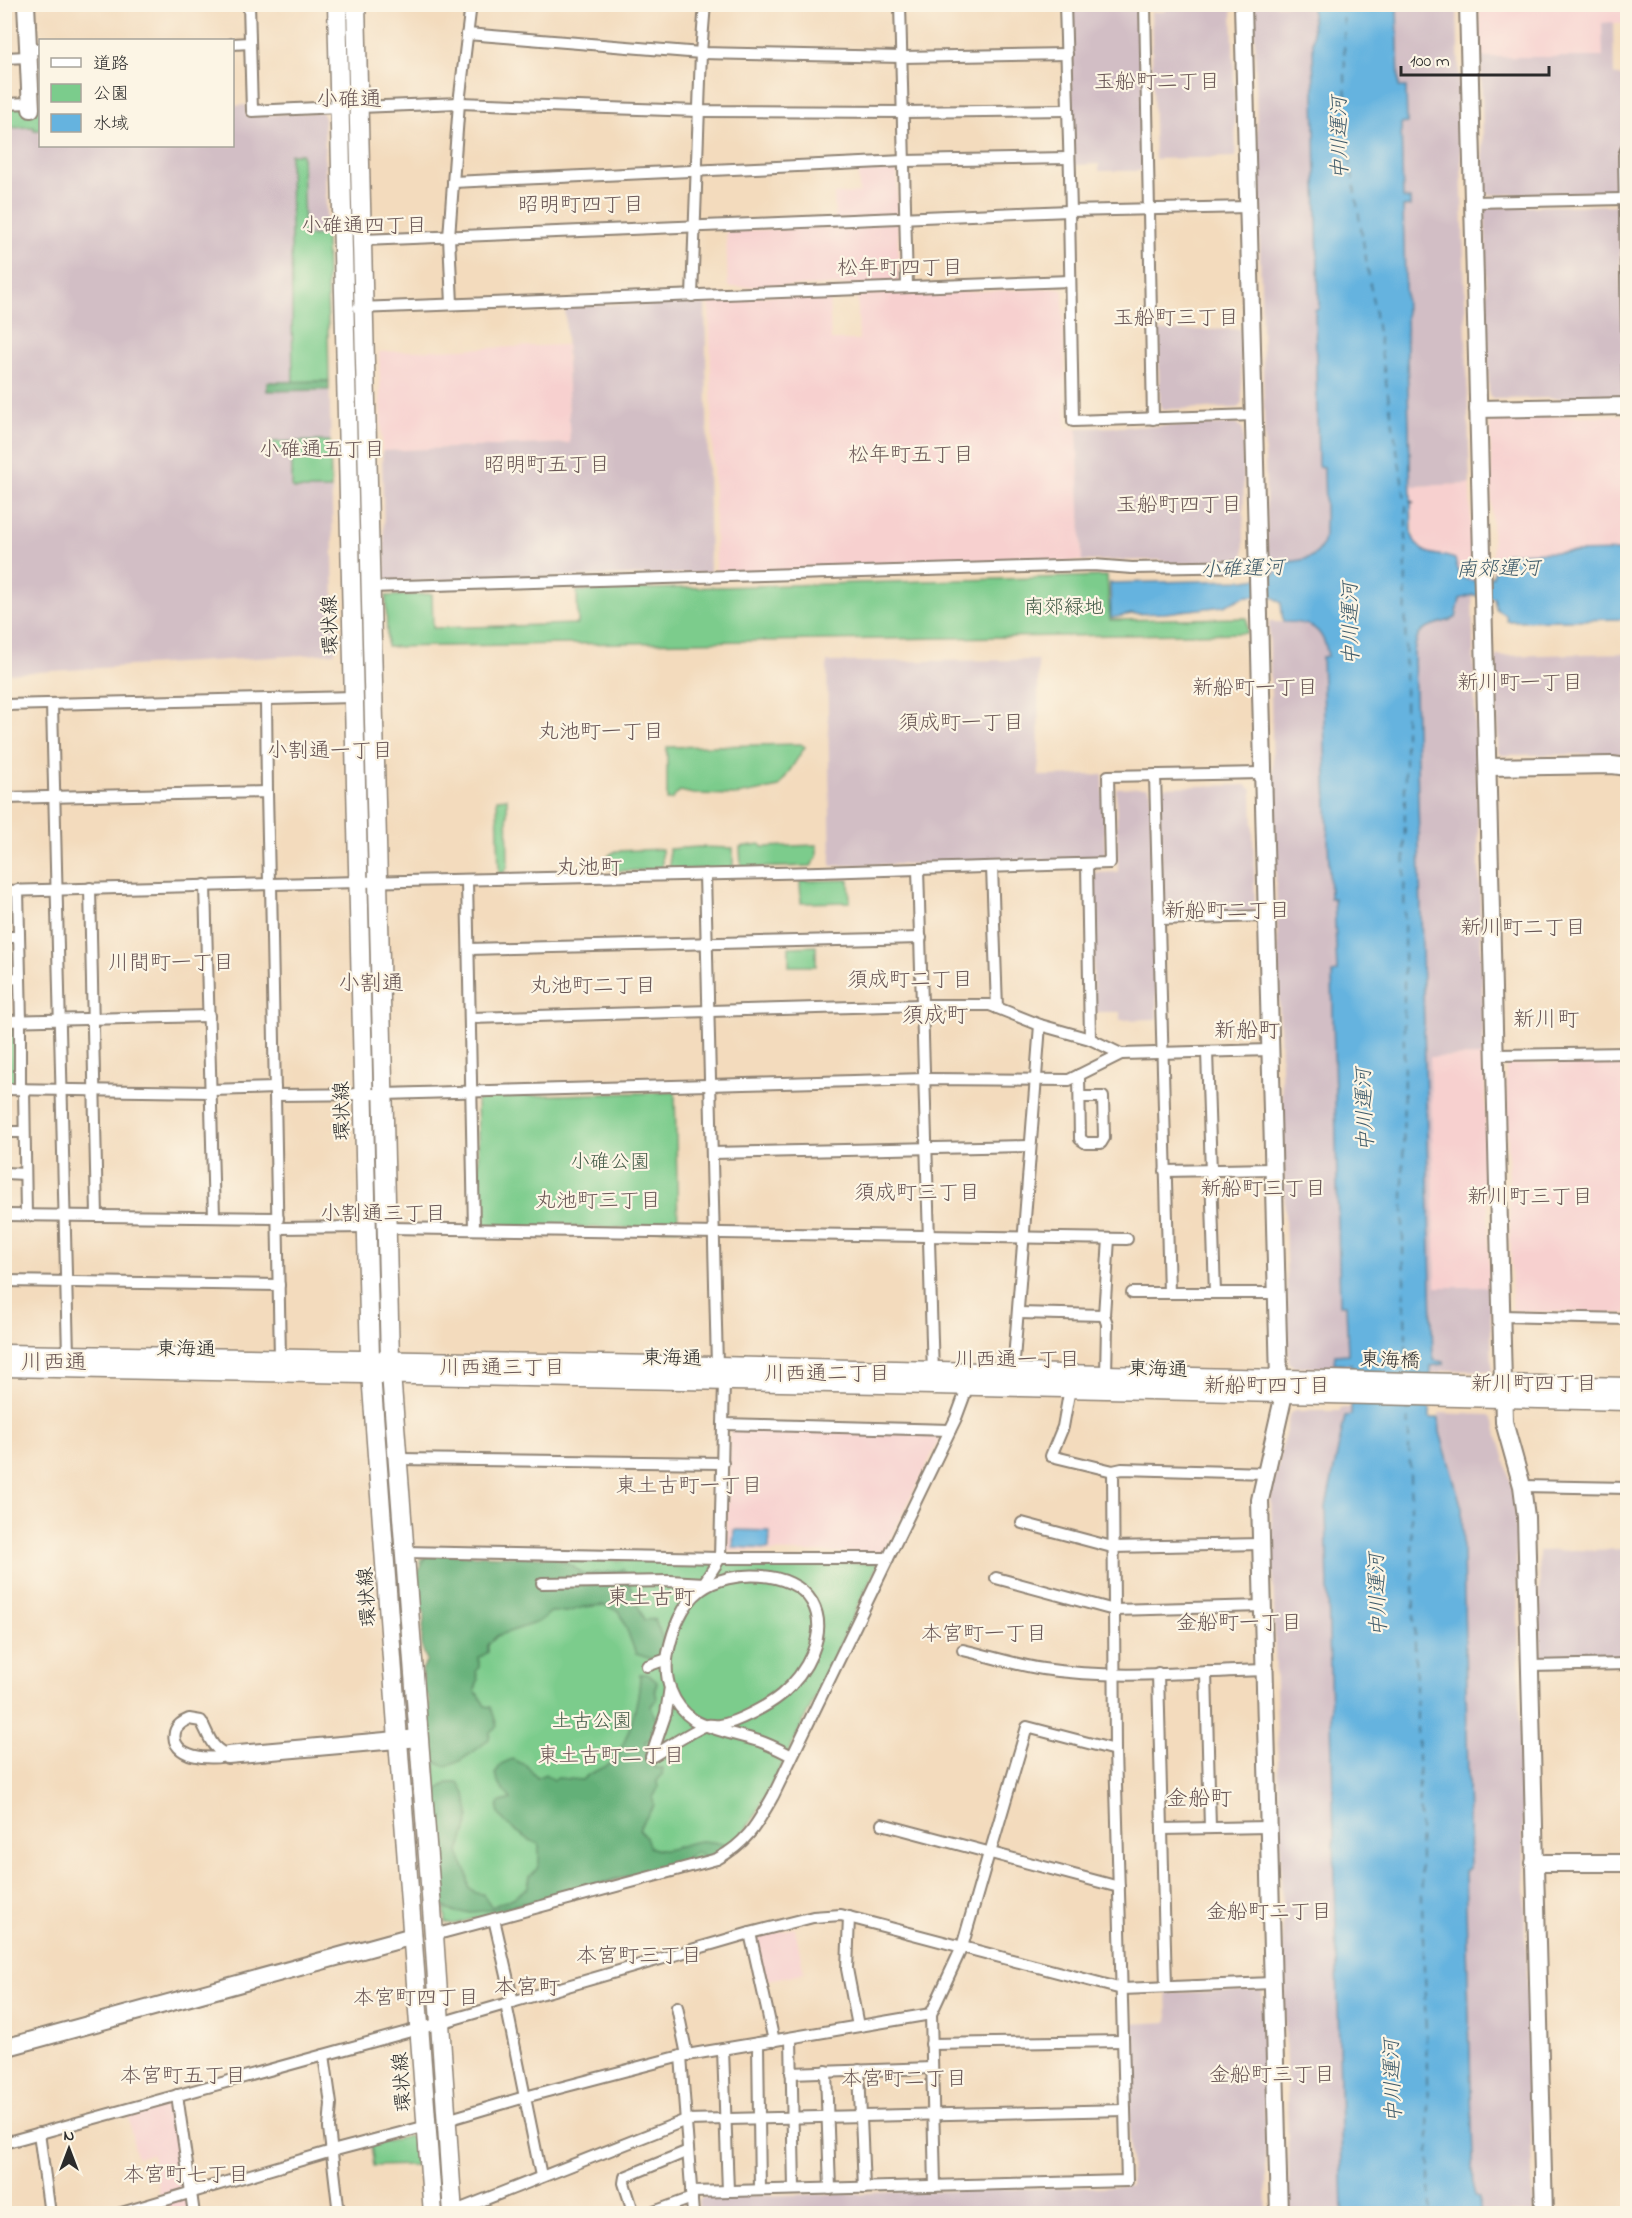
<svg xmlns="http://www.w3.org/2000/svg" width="1632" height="2218" font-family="'Indie Flower','Klee One',sans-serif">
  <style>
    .built { fill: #f7d0cf }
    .industrial { fill: #d2bec5 }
    .green { fill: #7bcc8c; stroke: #537c5c; stroke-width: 1.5 }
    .forest { fill: #64b078; stroke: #486e52; stroke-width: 1.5 }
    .water { fill: #65b3df; stroke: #486f85; stroke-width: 1.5 }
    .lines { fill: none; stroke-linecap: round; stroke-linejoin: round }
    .ferry { stroke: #3f5b6a; stroke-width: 1.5; stroke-dasharray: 8 6; stroke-linecap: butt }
    .street-casing { stroke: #8f8374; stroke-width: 14 }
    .secondary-casing { stroke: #8f8374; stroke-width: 20 }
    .primary-casing { stroke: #8f8374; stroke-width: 21 }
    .street { stroke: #fff; stroke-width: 10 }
    .secondary { stroke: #fff; stroke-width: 16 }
    .primary { stroke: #fff; stroke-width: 18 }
    .labels { text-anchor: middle; stroke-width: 4.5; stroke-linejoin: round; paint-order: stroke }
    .park-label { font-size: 20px; fill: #435b48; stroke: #fcf5e5 }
    .street-label { font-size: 20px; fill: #2b2b2b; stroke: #fcf5e5 }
    .neighbourhood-label { font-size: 21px; fill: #6b5857; stroke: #fcf5e5 }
    .water-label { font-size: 21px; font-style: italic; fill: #3f5b6a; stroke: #fcf5e5 }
    .quarter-label { font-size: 22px; fill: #6b5857; stroke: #fcf5e5 }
  </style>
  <rect width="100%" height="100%" fill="#fcf5e5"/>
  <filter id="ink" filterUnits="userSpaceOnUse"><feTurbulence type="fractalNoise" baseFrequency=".0167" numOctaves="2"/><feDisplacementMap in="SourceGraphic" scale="12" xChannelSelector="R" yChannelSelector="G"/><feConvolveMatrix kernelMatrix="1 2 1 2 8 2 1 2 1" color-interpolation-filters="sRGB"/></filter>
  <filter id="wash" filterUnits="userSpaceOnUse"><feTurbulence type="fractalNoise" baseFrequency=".008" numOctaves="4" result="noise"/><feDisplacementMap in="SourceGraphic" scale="24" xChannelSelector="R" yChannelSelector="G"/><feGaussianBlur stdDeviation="1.35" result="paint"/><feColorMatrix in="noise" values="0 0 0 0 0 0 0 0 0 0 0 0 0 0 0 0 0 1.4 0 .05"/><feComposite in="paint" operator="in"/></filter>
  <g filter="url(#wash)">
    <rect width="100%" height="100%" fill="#f3dbbd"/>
    <g class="built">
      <path d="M1479 5H1627V24L1603 23V57H1481Z"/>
      <path d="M893 165 897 167 899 294 1060 288 1063 291 1066 428H1077L1082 561 716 575 709 299 829 293 831 340H859L857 285 728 287 726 231 835 227 834 194 859 193 858 166Z"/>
      <path d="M566 345 570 443 382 451 379 352Z"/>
      <path d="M1622 415 1627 420V551L1506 553 1497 563 1493 576 1490 423 1496 418Z"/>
      <path d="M1470 484 1472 581H1470L1460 576 1457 566 1451 557 1429 554 1423 551 1414 540 1411 486Z"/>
      <path d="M1484 1056 1490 1287 1436 1288 1430 1057Z"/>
      <path d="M1627 1062V1314L1515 1311 1512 1307 1506 1066 1509 1064Z"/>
      <path d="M733 1427 939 1433 941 1436 885 1549 881 1553 729 1551 726 1548 730 1430Z"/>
      <path d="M795 1928 804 1973 763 1981 755 1937Z"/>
      <path d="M172 2103 175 2105 189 2213H136L161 2206 152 2155 136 2157 128 2115Z"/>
    </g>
    <g class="industrial">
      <path d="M1069 5H1141L1144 171H1099V164L1073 165Z"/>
      <path d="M1166 5H1232L1236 157 1155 159 1151 12 1166 11Z"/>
      <path d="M1254 5H1312L1319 309 1315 310 1318 466 1324 467 1326 536 1322 548 1314 554 1300 562H1282L1276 573 1268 577Z"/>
      <path d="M1397 5H1457L1470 484 1411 486 1403 206H1410V199L1403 198 1401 123H1407L1406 87H1399Z"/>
      <path d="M1613 22 1614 75 1628 78 1627 130 1618 153 1619 192 1488 195 1484 191 1481 57H1603L1602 23Z"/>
      <path d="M246 105 247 116 322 112 324 116 335 653 5 674 4 128 34 127V130H40V146H232L233 106Z"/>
      <path d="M1619 205 1624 397 1494 399 1489 395 1485 211 1488 207Z"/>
      <path d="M705 301 710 573 385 582 382 451 570 443 565 306Z"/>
      <path d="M1240 329 1242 403 1238 408 1162 409 1160 406 1158 331Z"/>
      <path d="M1237 424 1243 429 1244 562 1165 564V562L1159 560 1082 561 1077 428Z"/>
      <path d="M1472 594 1484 1056 1430 1057 1436 1287H1490L1492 1369 1489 1371 1442 1370V1373H1431V1365H1439V1361H1433L1414 653 1415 642 1426 627 1451 620 1458 614 1460 599Z"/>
      <path d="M1269 622H1299L1314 627 1326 642 1328 656 1322 657 1330 898H1334L1337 973H1332L1340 1304 1346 1305 1348 1355H1335V1363H1352V1371H1341V1368L1294 1367 1289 1362Z"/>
      <path d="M1627 653V754L1502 755 1498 752 1496 656Z"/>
      <path d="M1038 660 1039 776 1103 775 1105 855 1100 859 831 866 827 662Z"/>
      <path d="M1246 785 1252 790 1255 912 1164 914 1162 912 1159 791 1163 787Z"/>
      <path d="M1147 787 1151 792 1157 1019 1120 1020V1012H1094L1091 875 1093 873 1118 872 1116 788Z"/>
      <path d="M1340 1408H1351V1416H1345L1326 1507 1343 2213 1290 2214 1271 1495 1290 1413 1295 1411H1340Z"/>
      <path d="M1439 1413 1490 1415 1495 1424 1515 1497 1533 2213H1479V2198H1474L1465 1870 1470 1868 1462 1508 1440 1432Z"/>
      <path d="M1627 1549V1657L1543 1659 1541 1655 1539 1551Z"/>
      <path d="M1260 1990 1262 1991 1267 2213 699 2214 698 2201 702 2197 1131 2186 1127 2024 1168 2022 1167 1993Z"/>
    </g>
    <g class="green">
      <path d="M36 104 40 107V130H34V127L5 128V106Z"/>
      <path d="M290 154H302L304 236 326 235 329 381 293 382Z"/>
      <path d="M330 441 331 489H294L292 487V450H269V442Z"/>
      <path d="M1107 576 1110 620 1247 618V633L387 647 386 596 432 594 433 628 578 624 577 591Z"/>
      <path d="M801 744 805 747 779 787 737 795 693 794 680 791 671 800H667V747Z"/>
      <path d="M507 798 508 866 503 874 499 875 497 799Z"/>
      <path d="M760 844 762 847 817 845V857L811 866 741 868 740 847Z"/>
      <path d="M699 847 733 848V868L670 870 669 849Z"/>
      <path d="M662 849V870L613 871 607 864 609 855 616 851Z"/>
      <path d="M849 880 850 902 801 903 800 881Z"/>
      <path d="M816 946V966H789V947Z"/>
      <path d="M4 1026H15L16 1028 17 1083 14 1085H5Z"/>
      <path d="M675 1092 678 1229 487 1226 480 1222 477 1100 480 1097Z"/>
      <path d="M423 1558 876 1563 878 1564 791 1748 755 1816 742 1835 725 1849 715 1854 454 1924 446 1923 420 1560Z"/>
      <path d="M408 2136 413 2139 415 2165 374 2166 371 2146Z"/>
    </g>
    <g class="forest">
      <path d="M329 381V390L267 391V382Z"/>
      <path d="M428 1554 553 1557 570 1565 585 1575C599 1571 608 1575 623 1569L644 1620 655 1619 664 1643 665 1653 659 1658H648L636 1654 620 1612 605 1605 584 1607 567 1612H551L538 1622 497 1636 488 1645V1652L479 1658V1667L476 1671 478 1680 475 1690 485 1706 491 1707 497 1726 490 1732 489 1739C482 1746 458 1764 448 1766 442 1766 435 1762 430 1759V1738L425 1727 429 1707 428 1697 424 1692 422 1670 427 1660C418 1642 423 1635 424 1617 425 1610 419 1606 417 1600 412 1583 419 1568 428 1554Z"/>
      <path d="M640 1674H648L657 1682 655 1689 657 1699 651 1706 657 1722 652 1730V1738L645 1741 647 1760 656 1768H663L662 1775 657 1781 658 1788 653 1798 654 1805 639 1829 646 1837 649 1847C669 1856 681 1842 701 1841 708 1841 717 1843 725 1844L716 1856 705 1858 696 1852 688 1857 685 1865 619 1878 574 1891 559 1893 545 1899 484 1911 455 1913 439 1904 436 1875 437 1830 432 1818 438 1789 448 1783H459L465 1794 470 1817 459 1852 461 1860 467 1872 469 1887 476 1893 483 1894 491 1907 513 1898 528 1887 530 1876C543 1866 538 1859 539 1844 529 1841 502 1823 499 1813 497 1811 498 1807 498 1803L511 1799 499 1785 495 1774 501 1764 512 1759 526 1765 537 1778 545 1774 554 1780 558 1778 582 1780C591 1770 600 1772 610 1763 628 1747 640 1697 640 1674Z"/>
    </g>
    <g class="water">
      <path d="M1312 5H1397L1399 87H1406L1407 123 1401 124 1403 198 1410 199V206L1403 207 1412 535C1421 559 1437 552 1455 559L1460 576C1469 583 1484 581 1493 576L1497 563 1506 553 1628 551 1627 619 1507 621 1506 615 1496 609 1494 598 1472 595 1460 599 1456 618C1433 627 1417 622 1414 653L1433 1360 1444 1362V1364L1431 1366 1430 1418H1439L1440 1432 1462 1508 1470 1868 1465 1871 1474 2197 1479 2198V2213H1343L1326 1507 1345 1416 1351 1415 1352 1364 1334 1363 1335 1355 1348 1354 1346 1305H1340L1332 973 1337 972 1334 898H1330L1322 657 1328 656C1323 627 1311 622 1283 622L1281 603 1273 597 1246 596 1224 606 1165 613 1132 614 1111 618 1110 583 1245 580 1268 577 1276 573 1282 562C1323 561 1326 548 1325 511 1325 496 1324 482 1324 467L1318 466 1315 310 1319 309Z"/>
      <path d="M734 1530 770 1531 769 1549 733 1547Z"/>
    </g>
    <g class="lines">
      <g class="ferry">
        <path d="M1343 4 1347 142 1405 499 1414 502 1406 505 1403 1247 1407 1373"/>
        <path d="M1408 1404 1431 2214"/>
      </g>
    </g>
  </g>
  <g filter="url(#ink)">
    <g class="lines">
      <g class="street-casing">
        <g id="street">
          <path d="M249 4 252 111 339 107"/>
          <path d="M900 4 907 287"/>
          <path d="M1065 4 1071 211"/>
          <path d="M1145 4 1153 419"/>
          <path d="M467 34 701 53 902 57 1067 54"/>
          <path d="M232 44 250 43"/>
          <path d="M28 49H40"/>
          <path d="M4 58 28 57"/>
          <path d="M4 104 31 103"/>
          <path d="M360 107 459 103 699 111 903 112 1068 110"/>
          <path d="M1628 145 1624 155 1628 397"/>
          <path d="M453 182 904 161 1069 158"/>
          <path d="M1473 202 1624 199"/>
          <path d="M1069 211 1073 421 1254 415"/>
          <path d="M363 240 1069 211 1248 207"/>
          <path d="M692 296 701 53 705 4"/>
          <path d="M452 304 449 237 459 103 471 4"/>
          <path d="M358 308 1070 281"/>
          <path d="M370 587 1093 565 1132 568 1257 566"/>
          <path d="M266 699 267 792"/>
          <path d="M52 704 68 1355"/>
          <path d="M4 705 354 697"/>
          <path d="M1155 775 1169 1293"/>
          <path d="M4 798 267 792 269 884"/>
          <path d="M1087 864 1090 1039"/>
          <path d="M992 867 997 1008"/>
          <path d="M918 869 933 1375"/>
          <path d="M705 874 717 1366"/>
          <path d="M467 881 474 1229"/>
          <path d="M271 884 819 872 1110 863 1108 776 1262 773"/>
          <path d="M205 885 214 1217"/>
          <path d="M90 888 97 1216"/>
          <path d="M18 890 21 1021"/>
          <path d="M4 891 271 884 280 1358"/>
          <path d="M1159 919 1266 916"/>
          <path d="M4 937H19"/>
          <path d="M469 949 921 938"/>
          <path d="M4 979 20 978"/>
          <path d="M470 1018 923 1005H990L1040 1025 1090 1039 1121 1054 1270 1050"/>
          <path d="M4 1021 209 1016"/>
          <path d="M20 1021V1089"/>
          <path d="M1207 1052 1215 1293"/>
          <path d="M1495 1055 1628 1053"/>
          <path d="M1079 1075 1080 1139 1086 1143H1101L1104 1138 1103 1097H1080"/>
          <path d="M4 1089 211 1092"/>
          <path d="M24 1089 26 1215"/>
          <path d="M211 1090 275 1088"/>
          <path d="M275 1095 384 1094 925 1079 1069 1080 1121 1054"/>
          <path d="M4 1132H24"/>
          <path d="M712 1153 1030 1146"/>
          <path d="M1165 1171 1273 1169"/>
          <path d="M4 1173 25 1174"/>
          <path d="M4 1215 278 1218"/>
          <path d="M278 1228 366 1227"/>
          <path d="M387 1228 1127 1239"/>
          <path d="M4 1281 279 1285"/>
          <path d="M1132 1293H1277"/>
          <path d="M1018 1313 1104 1315 1109 1239"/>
          <path d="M1104 1315 1107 1324 1106 1375"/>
          <path d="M1501 1316 1628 1319"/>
          <path d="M1013 1373 1040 1025"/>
          <path d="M1070 1388 1063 1427 1051 1456 1113 1471 1122 1469 1267 1473"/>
          <path d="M723 1424 950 1430"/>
          <path d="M398 1459 723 1463"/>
          <path d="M1522 1486 1628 1488"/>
          <path d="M1022 1523 1112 1547 1261 1544"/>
          <path d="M405 1552 720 1558H888"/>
          <path d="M996 1578 1114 1610 1263 1606"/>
          <path d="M542 1583 670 1581 704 1583 720 1558 724 1381"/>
          <path d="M963 1650C989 1656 1016 1665 1043 1669 1116 1680 1192 1672 1265 1670"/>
          <path d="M647 1666 667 1659"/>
          <path d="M1530 1666 1628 1664"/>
          <path d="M1206 1672 1210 1828"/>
          <path d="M1158 1673 1166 1987"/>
          <path d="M670 1687 666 1713 651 1757C665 1749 693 1730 707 1725 711 1724 716 1726 720 1725 736 1723 769 1705 781 1695 805 1675 830 1634 812 1602 793 1569 729 1569 701 1590 681 1605 673 1630 668 1653 663 1679 672 1705 694 1720 708 1729 742 1736 759 1741 771 1745 782 1751 792 1756"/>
          <path d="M189 1719 201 1721C210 1737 210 1748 228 1755 213 1761 169 1758 175 1732 177 1725 182 1722 189 1719Z"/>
          <path d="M882 1824 1119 1887"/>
          <path d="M1162 1829 1268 1827"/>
          <path d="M990 1853 1027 1727 1115 1750"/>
          <path d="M849 1917 847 1969 858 2026"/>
          <path d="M494 1919 513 2002"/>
          <path d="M750 1933 774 2041"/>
          <path d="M434 1935 717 1859C747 1843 757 1824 773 1796L956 1418 969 1383"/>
          <path d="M506 2004 541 2176"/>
          <path d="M677 2007 687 2055"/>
          <path d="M791 2038 794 2189"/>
          <path d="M758 2043 760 2190"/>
          <path d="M931 2044 1123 2041"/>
          <path d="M723 2049 728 2191"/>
          <path d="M324 2055 331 2104 329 2128 339 2214"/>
          <path d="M681 2056 693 2214"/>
          <path d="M859 2070 864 2188"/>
          <path d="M826 2071 830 2189"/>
          <path d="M791 2073 932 2068"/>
          <path d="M177 2095 194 2214"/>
          <path d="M447 2120 525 2097 681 2056 931 2014"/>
          <path d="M39 2133 50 2214"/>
          <path d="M4 2143 440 2023 750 1933 813 1917 841 1915 1122 1989 1272 1983"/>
          <path d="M935 2186 931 2014 962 1947 989 1853"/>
          <path d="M691 2192 1127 2181 1115 1750 1113 1471"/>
          <path d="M453 2212 686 2120 1125 2110"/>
          <path d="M118 2214 332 2151 427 2126"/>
          <path d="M634 2214 624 2183 625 2177 688 2151"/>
          <path d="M648 2214 692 2198"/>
        </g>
      </g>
      <g class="secondary-casing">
        <g id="secondary">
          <path d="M26 4 31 109"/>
          <path d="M1243 4 1279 1379 1284 1394 1260 1500 1279 2214"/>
          <path d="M1468 4 1504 1422 1522 1486 1526 1517 1544 2214"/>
          <path d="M1478 409 1628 406"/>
          <path d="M1488 767 1612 765 1628 767"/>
          <path d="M228 1755 419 1738"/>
          <path d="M1534 1863H1628"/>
          <path d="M4 2048 413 1936"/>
        </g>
      </g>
      <g class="primary-casing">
        <g id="primary">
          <path d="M337 4 370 1360 433 2214"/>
          <path d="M356 4 390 1360 434 1935 453 2214"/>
          <path d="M4 1354 717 1366 1628 1387"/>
          <path d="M4 1367 934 1385 1628 1401"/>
        </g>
      </g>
      <use href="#street" class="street"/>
      <use href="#secondary" class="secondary"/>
      <use href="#primary" class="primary"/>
    </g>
  </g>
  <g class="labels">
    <g class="park-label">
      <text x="1064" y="613">南郊緑地</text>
      <text x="610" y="1168">小碓公園</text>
      <text x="592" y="1727">土古公園</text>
    </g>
    <g class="street-label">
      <text transform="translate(329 625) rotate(-92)" y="7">環状線</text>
      <text transform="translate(341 1111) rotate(-91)" y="7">環状線</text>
      <text transform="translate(186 1348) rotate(1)" y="7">東海通</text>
      <text transform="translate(672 1357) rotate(1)" y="7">東海通</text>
      <text transform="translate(1390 1359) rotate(2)" y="7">東海橋</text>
      <text transform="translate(1158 1368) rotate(2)" y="7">東海通</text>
      <text transform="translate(366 1597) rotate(-94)" y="7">環状線</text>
      <text transform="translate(401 2082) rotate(-94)" y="7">環状線</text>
    </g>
    <g class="neighbourhood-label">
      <text x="1157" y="88">玉船町二丁目</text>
      <text x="581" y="211">昭明町四丁目</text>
      <text x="364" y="232">小碓通四丁目</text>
      <text x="900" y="274">松年町四丁目</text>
      <text x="1176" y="324">玉船町三丁目</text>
      <text x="322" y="456">小碓通五丁目</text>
      <text x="911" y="461">松年町五丁目</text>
      <text x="547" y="471">昭明町五丁目</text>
      <text x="1179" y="511">玉船町四丁目</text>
      <text x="1520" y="689">新川町一丁目</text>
      <text x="1255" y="694">新船町一丁目</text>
      <text x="961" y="729">須成町一丁目</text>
      <text x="601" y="738">丸池町一丁目</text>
      <text x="330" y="757">小割通一丁目</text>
      <text x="1227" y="917">新船町二丁目</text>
      <text x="1523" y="934">新川町二丁目</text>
      <text x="171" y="969">川間町一丁目</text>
      <text x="910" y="986">須成町二丁目</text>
      <text x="593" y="992">丸池町二丁目</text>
      <text x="1263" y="1195">新船町三丁目</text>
      <text x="917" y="1199">須成町三丁目</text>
      <text x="1530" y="1203">新川町三丁目</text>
      <text x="598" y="1207">丸池町三丁目</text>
      <text x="383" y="1220">小割通三丁目</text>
      <text x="1017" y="1366">川西通一丁目</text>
      <text x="502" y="1374">川西通三丁目</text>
      <text x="827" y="1380">川西通二丁目</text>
      <text x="1534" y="1390">新川町四丁目</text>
      <text x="1267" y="1392">新船町四丁目</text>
      <text x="689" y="1492">東土古町一丁目</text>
      <text x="1239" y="1629">金船町一丁目</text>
      <text x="984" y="1640">本宮町一丁目</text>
      <text x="611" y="1762">東土古町二丁目</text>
      <text x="1269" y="1918">金船町二丁目</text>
      <text x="639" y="1962">本宮町三丁目</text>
      <text x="416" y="2004">本宮町四丁目</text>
      <text x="1272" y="2081">金船町三丁目</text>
      <text x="183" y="2082">本宮町五丁目</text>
      <text x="904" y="2085">本宮町二丁目</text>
      <text x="186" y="2181">本宮町七丁目</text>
    </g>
    <g class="water-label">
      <text transform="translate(1339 138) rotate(-91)" y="7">中川運河</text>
      <text transform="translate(1242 568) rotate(-2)" y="7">小碓運河</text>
      <text transform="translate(1498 568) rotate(-1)" y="7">南郊運河</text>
      <text transform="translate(1350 624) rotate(-91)" y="7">中川運河</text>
      <text transform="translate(1364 1110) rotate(-92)" y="7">中川運河</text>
      <text transform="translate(1377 1595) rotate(-92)" y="7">中川運河</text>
      <text transform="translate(1392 2081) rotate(-92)" y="7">中川運河</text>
    </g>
    <g class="quarter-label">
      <text x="349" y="106">小碓通</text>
      <text x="589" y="874">丸池町</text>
      <text x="371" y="990">小割通</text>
      <text x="935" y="1022">須成町</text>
      <text x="1546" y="1026">新川町</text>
      <text x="1247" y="1037">新船町</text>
      <text x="54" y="1369">川西通</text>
      <text x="651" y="1604">東土古町</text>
      <text x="1199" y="1805">金船町</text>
      <text x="527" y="1994">本宮町</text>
    </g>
  </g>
  <rect width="1632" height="2218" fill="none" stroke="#fcf5e5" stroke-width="24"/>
  <rect x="39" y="39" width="195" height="108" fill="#fcf5e5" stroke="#a8a49b" stroke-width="1.5"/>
  <rect x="51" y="58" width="30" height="9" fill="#ffffff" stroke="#a8a49b" stroke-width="1.5"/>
  <text x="93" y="69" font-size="18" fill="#2b2b2b">道路</text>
  <rect x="51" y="84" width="30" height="18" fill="#7bcc8c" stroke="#a8a49b" stroke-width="1.5"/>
  <text x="93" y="99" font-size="18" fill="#2b2b2b">公園</text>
  <rect x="51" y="114" width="30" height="18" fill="#65b3df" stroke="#a8a49b" stroke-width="1.5"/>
  <text x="93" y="129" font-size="18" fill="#2b2b2b">水域</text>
  <g transform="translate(69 2149)" stroke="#fcf5e5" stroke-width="4.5" paint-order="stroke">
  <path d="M0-4.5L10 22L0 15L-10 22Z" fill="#2b2b2b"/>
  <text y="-9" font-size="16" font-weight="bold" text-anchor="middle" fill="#2b2b2b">N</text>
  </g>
  <path d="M1401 66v9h148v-9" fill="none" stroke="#2b2b2b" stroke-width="3"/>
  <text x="1410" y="66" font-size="18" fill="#2b2b2b" stroke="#fcf5e5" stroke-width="4.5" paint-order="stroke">100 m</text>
</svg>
